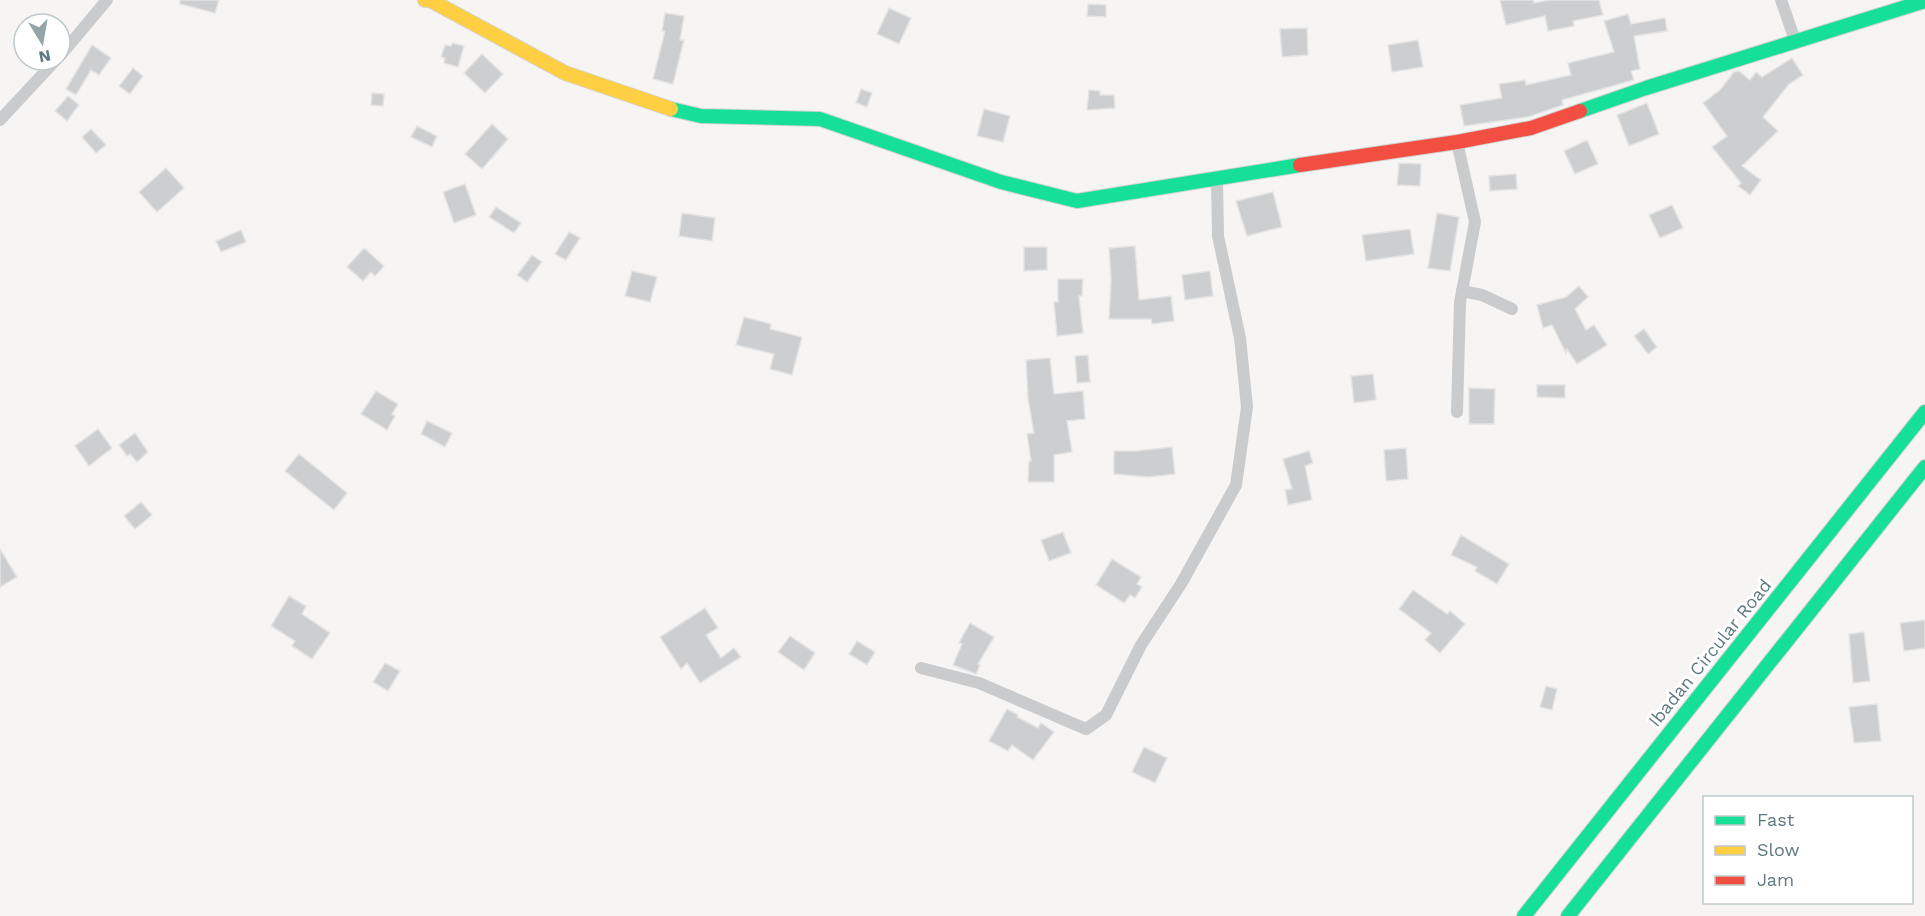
<svg xmlns="http://www.w3.org/2000/svg" width="1925" height="916" font-family="'Work Sans',sans-serif">
  <style>
    .building { fill: #cccecf; stroke: #e5e4e4; stroke-width: 1.5 }
    .lines { fill: none; stroke-linecap: round; stroke-linejoin: round }
    .fast-casing { stroke: #d2d3d4; stroke-width: 16 }
    .slow-casing { stroke: #d2d3d4; stroke-width: 16 }
    .jam-casing { stroke: #d2d3d4; stroke-width: 16 }
    .street { stroke: #cacbcc; stroke-width: 12 }
    .fast { stroke: #16e098; stroke-width: 14 }
    .slow { stroke: #ffcf43; stroke-width: 14 }
    .jam { stroke: #f24e42; stroke-width: 14 }
    .labels { text-anchor: middle; stroke-width: 6; stroke-linejoin: round; paint-order: stroke }
    .street-label { font-size: 18px; fill: #5f7980; stroke: #fff }
  </style>
  <rect width="100%" height="100%" fill="#f6f5f4"/>
  <g class="building">
    <path d="M180 0H219L215 13 180 4Z"/>
    <path d="M1500 0H1533L1534 3 1550 0H1599L1603 15 1573 21 1574 26 1548 31 1545 16 1506 25Z"/>
    <path d="M1088 4 1106 5V17L1087 16Z"/>
    <path d="M889 8 911 18 899 44 877 34Z"/>
    <path d="M665 13 684 16 680 40H684L673 84 653 79 665 31H662Z"/>
    <path d="M1628 14 1631 24 1665 18 1667 31 1634 36 1640 69 1631 71 1634 80 1562 100 1563 105 1528 117 1464 126 1460 105 1502 98 1499 84 1525 80 1526 85 1571 75 1568 63 1614 52 1604 21Z"/>
    <path d="M1307 28 1308 55 1282 57 1280 29Z"/>
    <path d="M1418 40 1423 67 1392 72 1388 45Z"/>
    <path d="M452 43 464 46 458 67 444 63 445 58 441 57 445 45 451 46Z"/>
    <path d="M92 45 111 58 99 75 91 70 76 95 66 89Z"/>
    <path d="M482 54 503 74 485 93 464 73Z"/>
    <path d="M1792 58 1803 75 1789 84 1763 117 1778 131 1742 166 1761 180 1750 195 1738 186 1741 183 1712 147 1727 136 1703 103 1720 90 1734 72 1739 71 1750 80 1756 72 1762 77Z"/>
    <path d="M133 68 143 76 130 94 119 86Z"/>
    <path d="M861 89 872 93 867 107 856 103Z"/>
    <path d="M1089 90 1100 91V95H1114L1115 108 1087 110Z"/>
    <path d="M372 93 384 94 383 106 371 105Z"/>
    <path d="M68 96 79 105 67 121 55 111Z"/>
    <path d="M1647 103 1659 134 1629 146 1617 115Z"/>
    <path d="M984 109 1010 116 1003 142 977 136Z"/>
    <path d="M492 124 508 139 482 169 465 154Z"/>
    <path d="M417 126 437 136 432 147 411 137Z"/>
    <path d="M91 129 106 145 96 153 82 137Z"/>
    <path d="M1587 140 1598 164 1575 174 1564 151Z"/>
    <path d="M1399 163 1421 164 1420 186 1397 185Z"/>
    <path d="M166 168 184 188 157 212 139 192Z"/>
    <path d="M1516 174 1517 189 1490 191 1489 176Z"/>
    <path d="M465 184 476 215 454 223 443 192Z"/>
    <path d="M1273 192 1282 227 1247 236 1236 201Z"/>
    <path d="M1672 205 1683 228 1660 238 1649 215Z"/>
    <path d="M496 207 521 223 514 233 489 217Z"/>
    <path d="M682 213 715 218 712 241 679 236Z"/>
    <path d="M1437 213 1459 217 1450 271 1428 268Z"/>
    <path d="M1410 229 1414 254 1366 261 1362 235Z"/>
    <path d="M241 230 246 242 221 252 216 241Z"/>
    <path d="M569 232 580 238 566 260 555 254Z"/>
    <path d="M1135 246 1139 300 1171 296 1174 321 1152 324 1151 319H1109L1111 281 1109 248Z"/>
    <path d="M1024 247H1047V270L1024 271Z"/>
    <path d="M364 248 384 266 375 276 371 272 363 281 347 267Z"/>
    <path d="M532 255 542 262 527 282 517 275Z"/>
    <path d="M632 271 657 277 650 302 625 296Z"/>
    <path d="M1210 271 1213 296 1185 300 1182 275Z"/>
    <path d="M1058 279H1083L1082 296H1079L1083 333 1057 336 1054 302H1058Z"/>
    <path d="M1579 286 1588 297 1575 309 1586 330 1594 325 1607 345 1577 364 1567 349 1566 353 1552 325 1543 328 1537 305 1566 297Z"/>
    <path d="M744 317 771 324 770 329 802 337 792 375 770 369 774 354 736 345Z"/>
    <path d="M1644 329 1657 347 1648 354 1634 336Z"/>
    <path d="M1088 355 1090 382 1077 383 1075 356Z"/>
    <path d="M1050 358 1054 394 1083 391 1085 419 1067 421 1072 452 1054 455V482H1028L1029 461H1031L1027 434 1034 433 1028 399 1026 360Z"/>
    <path d="M1373 374 1376 400 1354 403 1351 376Z"/>
    <path d="M1537 385H1565V398L1537 397Z"/>
    <path d="M1469 388 1495 389 1494 424H1469Z"/>
    <path d="M376 391 398 404 392 414 395 416 387 430 361 414Z"/>
    <path d="M427 421 452 433 445 447 421 434Z"/>
    <path d="M98 429 112 448 89 466 75 446Z"/>
    <path d="M135 433 148 452 137 462 130 454 127 456 119 445Z"/>
    <path d="M1172 447 1175 474 1148 477 1114 474V451H1135Z"/>
    <path d="M1406 448 1408 479 1386 481 1384 450Z"/>
    <path d="M1309 451 1313 463 1305 466 1312 500 1288 505 1285 490 1292 489 1283 459Z"/>
    <path d="M299 454 347 493 334 510 285 471Z"/>
    <path d="M141 502 152 515 135 529 124 516Z"/>
    <path d="M1063 532 1071 553 1049 561 1041 540Z"/>
    <path d="M1461 535 1509 564 1497 584 1475 571 1477 567 1451 555Z"/>
    <path d="M0 549 17 577 0 587Z"/>
    <path d="M1112 559 1141 577 1137 584 1142 587 1135 598 1130 595 1124 603 1096 585Z"/>
    <path d="M1413 590 1447 614 1450 611 1465 624 1440 653 1425 640 1431 633 1399 609Z"/>
    <path d="M289 596 306 606 302 614 330 633 312 659 292 646 295 641 271 626Z"/>
    <path d="M705 608 718 628 706 635 721 658 734 648 741 657 700 683 687 663 681 669 660 637Z"/>
    <path d="M1925 620V648L1904 651 1900 623Z"/>
    <path d="M970 623 994 637 978 664 980 665 976 674 953 665 962 644 959 643Z"/>
    <path d="M1864 632 1870 681 1853 683 1849 634Z"/>
    <path d="M790 636 815 653 804 670 778 652Z"/>
    <path d="M857 641 875 652 867 665 849 654Z"/>
    <path d="M385 663 400 671 388 691 373 682Z"/>
    <path d="M1546 686 1557 689 1552 710 1540 707Z"/>
    <path d="M1877 704 1881 741 1854 743 1849 707Z"/>
    <path d="M1007 709 1018 715 1017 717 1038 728 1041 723 1054 732 1033 760 1012 745 1008 751 989 741Z"/>
    <path d="M1144 747 1167 758 1155 783 1132 772Z"/>
  </g>
  <g class="lines">
    <g class="fast-casing">
      <g id="fast">
        <path d="M671 109 701 116 820 119 1001 182 1077 201 1300 165"/>
        <path d="M1580 111 1646 88 1925 1"/>
        <path d="M1524 916 1925 412"/>
        <path d="M1568 916 1925 467"/>
      </g>
    </g>
    <g class="slow-casing">
      <path id="slow" d="M425 0H430L565 73 671 109"/>
    </g>
    <g class="jam-casing">
      <path id="jam" d="M1300 165 1457 142 1531 128 1580 111"/>
    </g>
    <g class="street">
      <path d="M1781 0 1796 43"/>
      <path d="M60 56 107 0"/>
      <path d="M0 120 56 60"/>
      <path d="M1457 142 1475 222 1460 302 1457 412"/>
      <path d="M1462 291 1482 295 1512 309"/>
      <path d="M921 668 979 683 1086 729 1106 715 1141 645 1181 584 1236 485 1247 407 1240 338 1218 236 1217 179"/>
    </g>
    <use href="#fast" class="fast"/>
    <use href="#slow" class="slow"/>
    <use href="#jam" class="jam"/>
  </g>
  <g class="labels">
    <g class="street-label">
      <text transform="translate(1710 653) rotate(-51)" y="6">Ibadan Circular Road</text>
    </g>
  </g>
  <rect x="1703" y="796" width="210" height="108" fill="#ffffff" stroke="#bfc9cc" stroke-width="1.5"/>
  <rect x="1715" y="816" width="30" height="9" fill="#16e098" stroke="#bfc9cc" stroke-width="1.5"/>
  <text x="1757" y="826" font-size="18" fill="#5f7980">Fast</text>
  <rect x="1715" y="846" width="30" height="9" fill="#ffcf43" stroke="#bfc9cc" stroke-width="1.5"/>
  <text x="1757" y="856" font-size="18" fill="#5f7980">Slow</text>
  <rect x="1715" y="876" width="30" height="9" fill="#f24e42" stroke="#bfc9cc" stroke-width="1.5"/>
  <text x="1757" y="886" font-size="18" fill="#5f7980">Jam</text>
  <g transform="translate(42 42) rotate(169)"><circle r="28" fill="#ffffff" stroke="#bfc9cc" stroke-width="1.5"/>
  <path d="M0-4.5L10 22L0 15L-10 22Z" fill="#94a4a9"/>
  <text y="-9" font-size="16" font-weight="bold" text-anchor="middle" fill="#5f7980">N</text>
  </g>
</svg>
